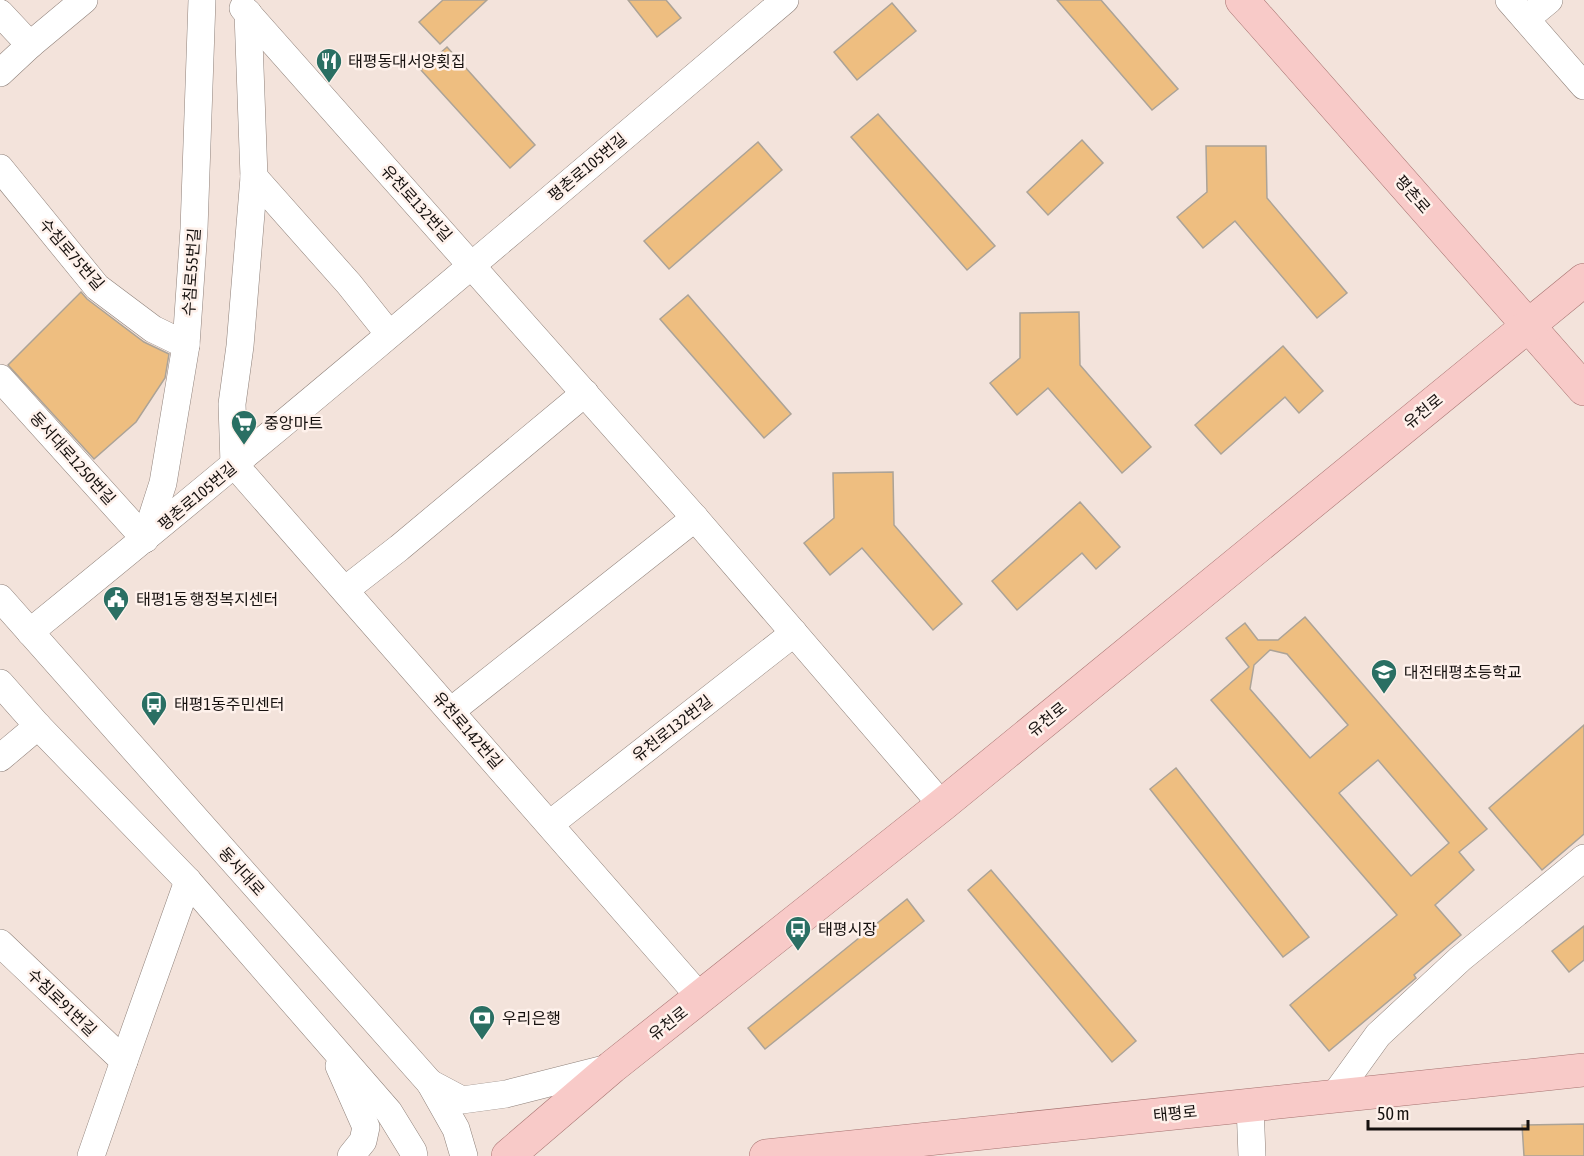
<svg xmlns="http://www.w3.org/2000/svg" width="1584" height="1156" font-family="'Asap Condensed','Noto Sans KR',sans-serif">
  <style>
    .building { fill: #eebe80; stroke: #aca397; stroke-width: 1.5; fill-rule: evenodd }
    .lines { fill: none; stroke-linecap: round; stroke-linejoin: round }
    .minor-casing { stroke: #8f817a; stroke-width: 28 }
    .major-casing { stroke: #a67270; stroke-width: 34 }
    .minor { stroke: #fff; stroke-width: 27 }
    .major { stroke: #f8cac8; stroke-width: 33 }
    .labels { text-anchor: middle; stroke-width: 5; stroke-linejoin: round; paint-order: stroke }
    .poi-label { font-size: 16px; fill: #16110f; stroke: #fef1eb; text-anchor: start }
    .street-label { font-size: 16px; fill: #16110f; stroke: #fef1eb }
  </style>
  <rect width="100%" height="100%" fill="#f3e3db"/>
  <g class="building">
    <path d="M443 0H487L440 44 419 22Z"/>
    <path d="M628 0H666L681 18 657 37Z"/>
    <path d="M1057 0H1101L1178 89 1152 110Z"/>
    <path d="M892 3 916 31 857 80 834 52Z"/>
    <path d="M447 47 535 145 510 168 421 70Z"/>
    <path d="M878 114 995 246 967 270 851 137Z"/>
    <path d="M1082 140 1103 163 1048 215 1027 192Z"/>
    <path d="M758 142 782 170 669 269 644 241Z"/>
    <path d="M1206 146H1266L1267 198 1347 293 1317 318 1235 221 1203 248 1177 217 1207 192Z"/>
    <path d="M81 292 87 299 144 342 169 354 165 378 136 422 94 459 8 365Z"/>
    <path d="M688 295 791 414 764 438 660 319Z"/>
    <path d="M1079 312 1080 365 1151 447 1122 473 1048 388 1017 415 990 383 1020 358V313Z"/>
    <path d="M1283 346 1323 391 1299 413 1285 397 1221 454 1195 425Z"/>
    <path d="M893 472 894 525 962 604 933 630 862 548 830 575 804 543 834 518 833 473Z"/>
    <path d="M1080 502 1120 547 1096 569 1082 553 1017 610 992 581Z"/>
    <path d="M1305 617 1487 829 1459 852 1474 870 1435 905 1461 935 1414 975 1416 978 1329 1051 1290 1005 1397 915 1211 700 1249 667 1226 638 1245 623 1258 640H1278ZM1270 650 1287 654 1348 725 1310 758 1250 689 1254 665ZM1378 760 1449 843 1411 876 1339 793Z"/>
    <path d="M1584 725V834L1542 870 1489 808Z"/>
    <path d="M1176 768 1309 937 1283 957 1150 789Z"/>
    <path d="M991 870 1136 1041 1112 1062 968 890Z"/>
    <path d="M907 899 924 921 765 1049 748 1028Z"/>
    <path d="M1584 926V960L1569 972 1552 951Z"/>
    <path d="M1584 1124V1156H1524L1522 1125Z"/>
  </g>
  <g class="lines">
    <g class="minor-casing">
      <g id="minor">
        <path d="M1509 0 1584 86"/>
        <path d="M243 8 695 518 942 805"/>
        <path d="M0 13 30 45"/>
        <path d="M248 13 254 177 240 346 232 404 234 464 700 997"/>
        <path d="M1526 19 1549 0"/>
        <path d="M0 73 30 45 84 0"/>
        <path d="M0 168 97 287 153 329 186 345"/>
        <path d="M254 177 349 284 389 334"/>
        <path d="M0 378 145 539"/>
        <path d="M145 539 163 483 186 345 194 229 202 0"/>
        <path d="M345 590 399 548 585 393"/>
        <path d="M0 598 430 1083 456 1129 464 1156"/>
        <path d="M30 632C285 425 535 212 785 0"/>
        <path d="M0 683 38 726 188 881 389 1112 413 1151 414 1156"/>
        <path d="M451 711 695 518"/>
        <path d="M0 758 38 726"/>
        <path d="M550 824 794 633"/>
        <path d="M0 943 124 1061"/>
        <path d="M339 1066 366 1127 363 1141 351 1156"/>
        <path d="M430 1083 462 1100 506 1094 612 1067"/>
        <path d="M1334 1096 1378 1035 1460 959 1584 858"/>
        <path d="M1250 1105 1252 1156"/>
        <path d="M91 1156 124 1061 188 881"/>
      </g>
    </g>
    <g class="major-casing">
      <g id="major">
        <path d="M1242 0 1584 389"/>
        <path d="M508 1156 612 1067 942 805 1584 280"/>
        <path d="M766 1156 1584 1070"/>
      </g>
    </g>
    <use href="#minor" class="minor"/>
    <use href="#major" class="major"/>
  </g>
  <defs>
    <g id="restaurant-pin" transform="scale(1.35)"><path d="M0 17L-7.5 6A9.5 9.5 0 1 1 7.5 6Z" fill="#2a6f63" stroke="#fef1eb"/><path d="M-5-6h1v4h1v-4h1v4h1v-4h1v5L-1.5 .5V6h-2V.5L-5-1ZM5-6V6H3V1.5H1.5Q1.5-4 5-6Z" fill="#fff"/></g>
    <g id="supermarket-pin" transform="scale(1.35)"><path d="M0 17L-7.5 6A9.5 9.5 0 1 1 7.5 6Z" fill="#2a6f63" stroke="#fef1eb"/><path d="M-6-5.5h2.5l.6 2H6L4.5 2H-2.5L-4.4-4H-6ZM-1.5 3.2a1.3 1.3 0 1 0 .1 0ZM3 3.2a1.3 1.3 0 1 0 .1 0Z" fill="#fff"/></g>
    <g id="civic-pin" transform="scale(1.35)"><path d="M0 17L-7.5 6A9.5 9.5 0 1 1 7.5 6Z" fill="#2a6f63" stroke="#fef1eb"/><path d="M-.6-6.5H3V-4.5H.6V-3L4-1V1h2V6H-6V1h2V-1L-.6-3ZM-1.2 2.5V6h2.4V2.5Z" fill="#fff"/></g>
    <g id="school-pin" transform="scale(1.35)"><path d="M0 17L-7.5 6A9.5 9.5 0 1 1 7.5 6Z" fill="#2a6f63" stroke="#fef1eb"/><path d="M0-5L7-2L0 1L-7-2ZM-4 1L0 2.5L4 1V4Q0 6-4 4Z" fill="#fff"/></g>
    <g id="bus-pin" transform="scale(1.35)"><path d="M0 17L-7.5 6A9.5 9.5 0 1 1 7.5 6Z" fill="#2a6f63" stroke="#fef1eb"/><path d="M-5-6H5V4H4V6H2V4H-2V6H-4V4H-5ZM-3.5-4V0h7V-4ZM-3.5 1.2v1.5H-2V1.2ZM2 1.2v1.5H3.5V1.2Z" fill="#fff"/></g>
    <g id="bank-pin" transform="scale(1.35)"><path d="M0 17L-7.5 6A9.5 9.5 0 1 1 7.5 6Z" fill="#2a6f63" stroke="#fef1eb"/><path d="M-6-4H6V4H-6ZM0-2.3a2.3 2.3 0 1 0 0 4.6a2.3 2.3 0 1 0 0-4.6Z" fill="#fff"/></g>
  </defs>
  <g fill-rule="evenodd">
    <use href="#restaurant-pin" x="329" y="61"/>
    <use href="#supermarket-pin" x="244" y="423"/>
    <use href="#civic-pin" x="116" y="599"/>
    <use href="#school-pin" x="1384" y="672"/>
    <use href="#bus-pin" x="154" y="704"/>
    <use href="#bus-pin" x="798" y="929"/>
    <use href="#bank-pin" x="482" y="1018"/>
  </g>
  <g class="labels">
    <g class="poi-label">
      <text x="348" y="67">태평동대서양횟집</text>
      <text x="264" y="429">중앙마트</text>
      <text x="136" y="605">태평1동 행정복지센터</text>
      <text x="1404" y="678">대전태평초등학교</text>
      <text x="174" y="710">태평1동주민센터</text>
      <text x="818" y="935">태평시장</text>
      <text x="502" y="1024">우리은행</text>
    </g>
    <g class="street-label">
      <text transform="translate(587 167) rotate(-40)" y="6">평촌로105번길</text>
      <text transform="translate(1413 194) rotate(49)" y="6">평촌로</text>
      <text transform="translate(417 203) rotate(48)" y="6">유천로132번길</text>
      <text transform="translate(72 254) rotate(49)" y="6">수침로75번길</text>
      <text transform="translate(191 272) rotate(-86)" y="6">수침로55번길</text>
      <text transform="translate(1423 411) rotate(-39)" y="6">유천로</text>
      <text transform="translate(73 458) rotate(48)" y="6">동서대로1250번길</text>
      <text transform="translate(197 496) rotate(-40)" y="6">평촌로105번길</text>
      <text transform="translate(1047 719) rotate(-39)" y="6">유천로</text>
      <text transform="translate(672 728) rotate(-38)" y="6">유천로132번길</text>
      <text transform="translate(468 730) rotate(49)" y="6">유천로142번길</text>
      <text transform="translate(242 871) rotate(48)" y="6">동서대로</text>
      <text transform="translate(62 1002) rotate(44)" y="6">수침로91번길</text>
      <text transform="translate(668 1023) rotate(-38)" y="6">유천로</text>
      <text transform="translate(1175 1113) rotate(-6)" y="6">태평로</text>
    </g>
  </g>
  <path d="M1368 1120v9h160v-9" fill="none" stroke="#16110f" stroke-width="3"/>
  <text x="1377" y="1120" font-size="18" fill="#16110f" stroke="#fef1eb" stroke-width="4.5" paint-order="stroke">50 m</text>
</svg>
